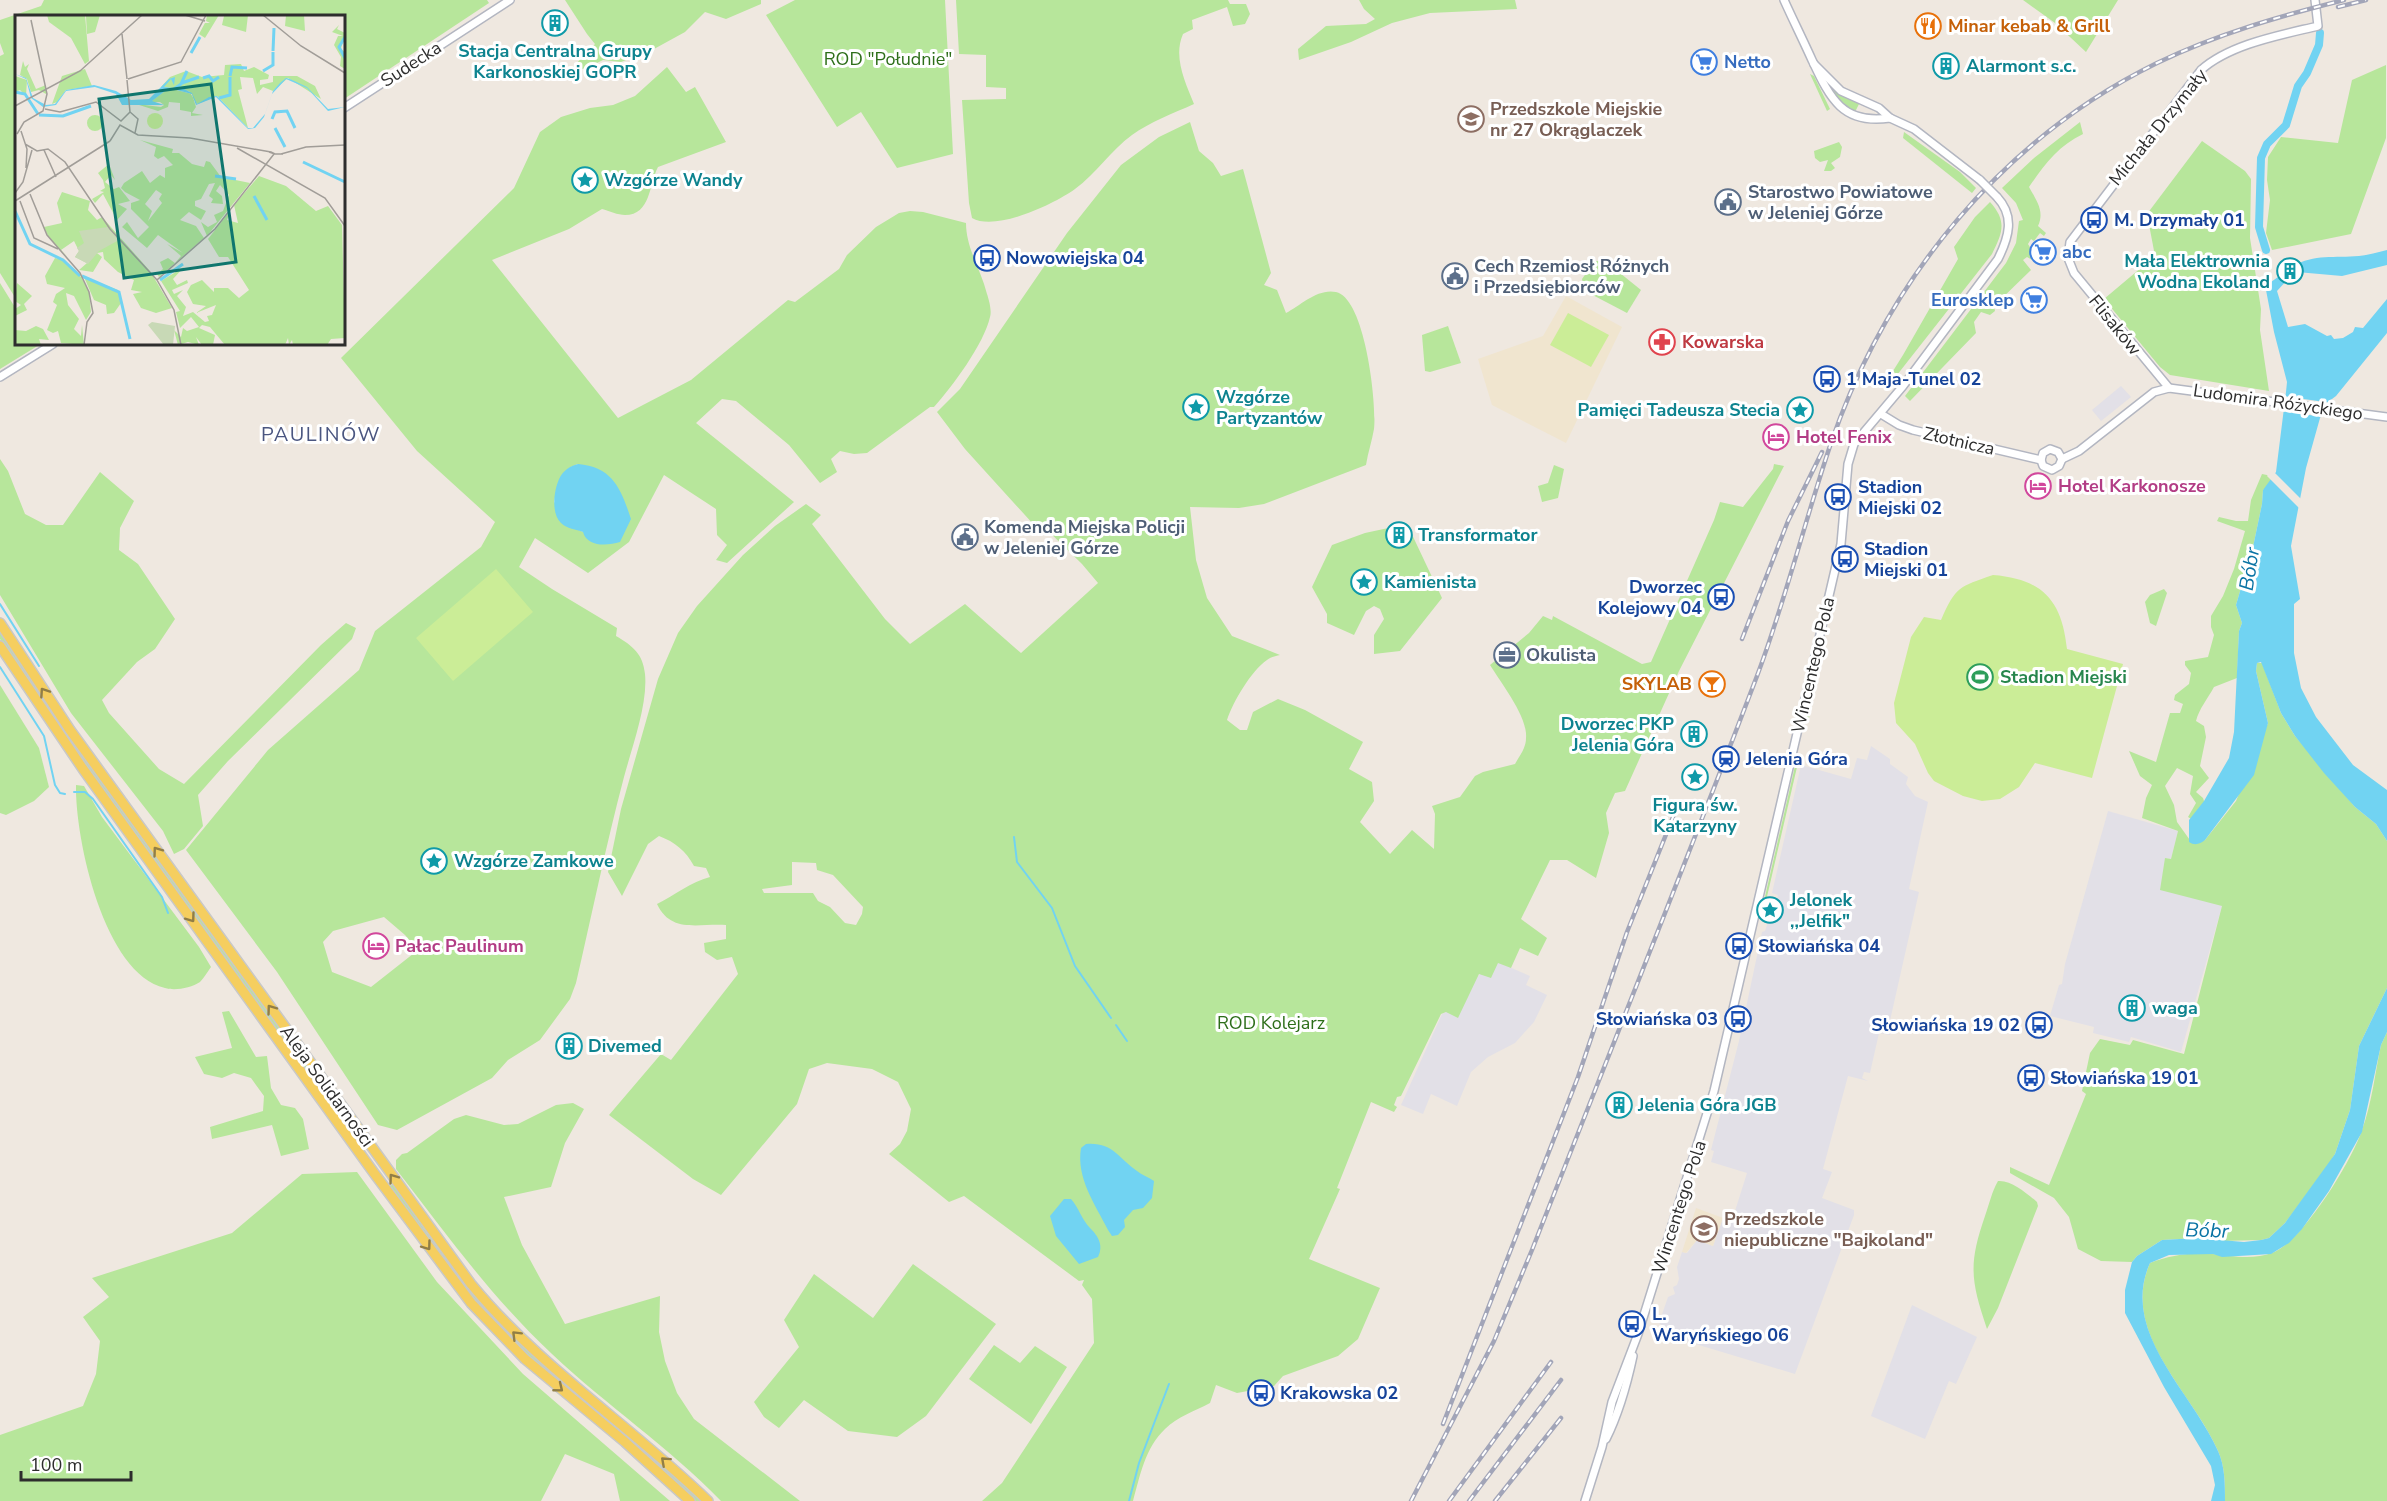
<svg xmlns="http://www.w3.org/2000/svg" width="2387" height="1501" font-family="'Nunito Sans',sans-serif">
  <style>
    .industrial { fill: #e2e0e7 }
    .education { fill: #f0e5cf }
    .green { fill: #b7e69b; fill-rule: evenodd }
    .pitch { fill: #cbed97 }
    .water { fill: #71d3f2 }
    .pier { fill: #efe8e0 }
    .lines { fill: none; stroke-linecap: round; stroke-linejoin: round }
    .stream { stroke: #71d3f2; stroke-width: 2 }
    .canal { stroke: #71d3f2; stroke-width: 8 }
    .minor-casing { stroke: #b3b6c1; stroke-width: 10 }
    .major-casing { stroke: #c8c8c8; stroke-width: 12 }
    .minor { stroke: #fff; stroke-width: 7 }
    .major { stroke: #f5ce5f; stroke-width: 9 }
    .rail-casing { stroke: #a2a5b8; stroke-width: 4.5 }
    .rail { stroke: #fff; stroke-width: 2; stroke-dasharray: 7; stroke-linecap: butt }
    .minor-bridge-casing { stroke: #b3b6c1; stroke-width: 10; stroke-linecap: butt }
    .minor-bridge { stroke: #fff; stroke-width: 7 }
    .oneway { stroke: #917e46 }
    .labels { text-anchor: middle; stroke-width: 6; stroke-linejoin: round; paint-order: stroke }
    .food-label { font-size: 18px; font-weight: bold; fill: #c56008; stroke: #fff; text-anchor: start }
    .culture-label { font-size: 18px; font-weight: bold; fill: #0d838f; stroke: #fff; text-anchor: start }
    .park-label { font-size: 18px; fill: #2d6e19; stroke: #fff }
    .shop-label { font-size: 18px; font-weight: bold; fill: #366cbe; stroke: #fff; text-anchor: start }
    .street-label { font-size: 18px; fill: #2d2d2d; stroke: #fff }
    .education-label { font-size: 18px; font-weight: bold; fill: #785e54; stroke: #fff; text-anchor: start }
    .service-label { font-size: 18px; font-weight: bold; fill: #4e5e75; stroke: #fff; text-anchor: start }
    .transit-label { font-size: 18px; font-weight: bold; fill: #164399; stroke: #fff; text-anchor: start }
    .health-label { font-size: 18px; font-weight: bold; fill: #be3a42; stroke: #fff; text-anchor: start }
    .hotel-label { font-size: 18px; font-weight: bold; fill: #b23c85; stroke: #fff; text-anchor: start }
    .leisure-label { font-size: 18px; font-weight: bold; fill: #27864d; stroke: #fff; text-anchor: start }
    .neighbourhood-label { font-size: 20px; letter-spacing: 1.5px; fill: #4b5680; stroke: #fff }
    .water-label { font-size: 20px; font-style: italic; fill: #0a73a4; stroke: #fff }
    .inset-river { fill: none; stroke: #71d3f2; stroke-width: 3 }
    .inset-road { fill: none; stroke: #a19d98; stroke-width: 1.5 }
    .view { fill: #0f766e; fill-opacity: 0.15; stroke: #0f766e; stroke-width: 3 }
    .inset-edge { fill: none; stroke: #2d2d2d; stroke-width: 3 }
  </style>
  <rect width="100%" height="100%" fill="#efe8e0"/>
  <g class="industrial">
    <path d="M2121 386 2131 397 2101 421 2092 410Z"/>
    <path d="M1871 746 1890 759V764L1908 777 1906 784 1915 796 1928 802 1909 889 1919 892 1889 1025V1029H1892L1890 1035 1879 1033 1870 1073 1864 1072 1862 1078 1868 1081 1848 1076 1823 1169 1832 1172 1822 1198 1854 1210V1215L1795 1374 1679 1339 1659 1323 1668 1297 1675 1294 1673 1287 1677 1285 1679 1279 1677 1267 1682 1252 1687 1253 1697 1240 1713 1246 1723 1218 1728 1220 1731 1210 1735 1211 1747 1173 1711 1162 1714 1151 1711 1150 1739 1041 1762 932 1765 931 1769 919 1767 915 1770 902 1777 900 1778 895 1772 893 1801 765 1851 779 1857 758 1867 760Z"/>
    <path d="M2108 811 2178 831 2171 859 2166 858 2222 906 2181 1052 2131 1037 2129 1042 2093 1033 2094 1027 2050 1016 2059 985 2062 984 2065 964Z"/>
    <path d="M1498 962 1530 976 1526 985 1547 995 1534 1022 1515 1043 1488 1057 1471 1072 1457 1106 1431 1094 1423 1114 1401 1105 1442 1014 1446 1012 1480 974Z"/>
    <path d="M1912 1305 1977 1337 1956 1384 1949 1381 1925 1439 1871 1416Z"/>
  </g>
  <g class="education">
    <path d="M1566 296 1622 327 1566 443 1492 405 1478 359 1543 336Z"/>
    <path d="M1696 1208 1723 1218 1713 1246 1697 1240 1686 1253 1682 1252Z"/>
  </g>
  <g class="green">
    <path d="M44 0H487L489 3 344 99V16H16V299L0 273V56L4 54 0 43V20L41 6Z"/>
    <path d="M565 0H761V4L726 19 705 12 685 32 654 49 621 62 603 60 585 69 573 67 595 44 587 34Z"/>
    <path d="M795 0H945L953 154 897 168 861 112 837 127 766 15Z"/>
    <path d="M956 0H1228L1230 4H1246L1250 14 1245 24 1233 26 1227 7 1192 20 1193 29 1183 34C1173 57 1185 82 1194 104 1174 113 1150 122 1132 135 1111 150 1096 174 1075 189 1054 204 996 232 972 218L969 203 962 100 1006 99V88L986 87V55L959 54Z"/>
    <path d="M1359 0H1515L1517 9 1430 13 1392 23 1351 42 1299 60 1298 49 1326 26 1366 24 1375 19 1364 9Z"/>
    <path d="M2023 0H2118L2086 52 2055 23Z"/>
    <path d="M2386 65V138L2351 234 2272 250 2266 233 2270 200 2267 180 2268 157 2281 137 2338 143 2352 80Z"/>
    <path d="M667 67 686 92 695 87 726 142 658 167C649 184 651 215 625 215 618 215 609 211 602 209L569 229 492 260 618 418 691 380 788 300 795 302 839 269 847 255 876 227 899 213 910 211 923 212 966 223C966 248 981 270 987 294 989 300 992 311 990 317 984 344 952 387 934 407H930L867 453 854 454 840 451 831 459 837 472 820 483 789 445 736 401 722 399 696 423 794 502 727 563 716 560 727 545 717 535 716 509 664 475 629 542 588 573 535 538 519 567 552 589 617 628 616 636C633 646 643 654 645 674 648 704 632 747 624 777 606 845 592 914 576 983L570 999 540 1040 508 1060 492 1078 397 1130 378 1125 277 972 186 850 268 750 359 670 375 631 481 547 495 522 417 451 341 358 514 188 540 132 561 117 590 108 613 105 635 96ZM578 464 583 532 577 529 554 502C558 485 559 470 578 464ZM384 917 405 935 418 950 371 987 332 972 323 942 333 931Z"/>
    <path d="M1810 74 1814 76 1830 109 1827 111Z"/>
    <path d="M1831 89 1859 104 1855 112 1839 100Z"/>
    <path d="M1190 122 1199 151 1213 163 1221 176 1243 169 1271 273 1264 285 1277 290 1286 313C1301 305 1318 288 1336 292 1365 298 1377 403 1374 429 1372 441 1368 452 1366 465L1264 504 1239 508 1190 507 1196 560 1207 598 1232 636 1280 655C1276 656 1270 657 1267 660 1251 671 1233 702 1227 720L1240 730H1247L1253 712 1278 699 1305 710 1363 742 1349 769 1372 782 1374 801 1360 822 1390 854 1412 830 1434 849 1435 814 1432 806 1460 797 1475 776 1483 772 1515 764C1520 755 1526 748 1526 738 1528 717 1501 683 1490 665L1529 633 1543 616 1552 620 1553 616 1642 664 1651 662 1714 520 1720 502 1743 507 1773 469 1774 464 1784 466 1679 671 1625 791 1615 793 1606 813 1609 833 1596 878 1567 860H1550L1521 919 1547 938 1538 956 1520 948 1511 968 1498 963 1491 978 1479 974 1458 1018 1446 1012 1441 1014 1401 1096 1397 1097 1394 1105 1397 1107 1394 1112 1371 1102 1337 1188 1340 1189 1309 1259 1380 1288 1358 1339 1338 1356 1283 1376 1274 1386 1237 1393 1216 1385 1210 1403C1195 1411 1177 1417 1165 1429 1145 1448 1140 1476 1133 1501H982L1002 1483 1094 1343 1092 1299 1082 1285 1084 1280 1079 1281 964 1196 949 1202 889 1154 900 1144 907 1131 911 1109 898 1082 872 1069 827 1063 809 1069 797 1104 721 1195 693 1179 609 1115 661 1054 671 1060 738 974 732 957 717 960 705 952 704 943 726 939V925C699 923 671 934 657 904 675 895 691 882 710 877L706 868 694 866C686 851 675 842 659 836L648 844 622 896 608 872 621 809 658 679 678 633 697 606 743 555 775 526 806 504 821 515 812 524 885 619 910 644 965 604 1021 653 1098 583 1082 564 1043 526 1034 525 965 449 937 412 960 389 1067 233 1121 165 1159 137ZM792 862 816 863 817 870 833 875 863 907 862 914 856 925 845 923 830 907 818 901 813 893H764L762 889 792 885Z"/>
    <path d="M2080 122 2083 134C2058 146 2045 164 2029 187 2036 200 2045 211 2038 226L2046 233 2044 236 2040 233 2034 241 2031 239 2028 244 2034 254V261L2027 257 2023 260 2031 270 1994 306 1995 311 1990 315 1981 312 1974 322 1976 333 1910 401 1905 396 2006 263 2016 243 2019 221 2023 220 2016 203 2002 188 2034 158Z"/>
    <path d="M1904 132 1960 172 1976 188 1972 193 1903 138Z"/>
    <path d="M2202 141 2245 171 2251 179 2250 238 2261 309 2260 330 2269 391 2170 375 2160 367 2104 299 2155 256 2147 214Z"/>
    <path d="M1839 142 1842 147 1840 157 1831 163 1835 168 1831 171H1824L1828 160 1820 162 1815 158 1814 151Z"/>
    <path d="M1990 202C2007 221 2003 232 1992 254L1897 375 1893 371 1903 355 1958 259 1954 247 1975 217Z"/>
    <path d="M1595 261H1605L1641 290 1627 313 1585 291 1582 279Z"/>
    <path d="M0 283 16 309V344L39 345 0 369Z"/>
    <path d="M1448 326 1461 363 1430 372 1425 371 1422 335Z"/>
    <path d="M0 459 8 471 25 514 46 525H63L100 472 134 501 120 528 119 550 138 564 175 619 155 649 137 662 102 700 109 713 159 769 184 784 321 645 346 623 356 628 352 639 228 761 198 795 203 826 184 849 174 854 163 831 71 713 0 595Z"/>
    <path d="M1554 465 1564 469 1558 498 1542 502 1538 486 1548 483Z"/>
    <path d="M2262 474 2267 475 2275 483 2263 490 2262 504 2253 547 2236 605 2242 623 2239 631 2237 678 2214 687C2208 698 2199 709 2196 721L2204 726 2206 737 2200 766 2209 778 2196 792 2203 798 2205 804 2193 820 2188 817 2196 803 2190 794 2193 776 2177 768 2165 786 2174 805 2177 822 2192 843 2205 840 2236 801 2268 723 2256 671 2257 663H2262L2281 713 2295 736 2355 807 2376 824 2387 841V988L2359 1046 2350 1110 2335 1154 2327 1167 2285 1223 2269 1238 2261 1240 2221 1241 2197 1238 2162 1240 2137 1256 2132 1262 2101 1261 2078 1249 2069 1217 2054 1198 2010 1173V1167L2049 1185 2086 1094 2082 1091 2090 1053 2100 1039 2130 1045 2133 1040 2184 1054 2222 906 2160 890 2165 858 2171 859 2178 831 2142 818 2146 798 2152 785 2140 776 2129 751 2156 762 2170 713H2180L2183 704 2174 700 2175 695 2189 684 2191 673 2185 665V661L2208 657 2214 635 2211 627V616L2223 596 2234 569 2245 531 2217 521 2219 517 2236 521H2248L2251 500Z"/>
    <path d="M1407 524 1442 598 1400 651 1374 654V635L1384 619 1380 609 1374 606 1366 611 1354 635 1327 623V614L1312 587 1332 545 1365 533Z"/>
    <path d="M2164 589 2167 593 2156 626 2150 623 2145 602 2150 595Z"/>
    <path d="M0 631 44 700 366 1148 268 1018 41 702 0 639Z"/>
    <path d="M1819 662 1821 663 1808 722 1806 720Z"/>
    <path d="M0 685 39 748 49 787 34 801 6 815 0 813Z"/>
    <path d="M1795 766 1797 767 1766 901H1764Z"/>
    <path d="M76 785 84 786 102 817 199 947 211 967C208 971 204 978 200 982 191 988 175 991 165 988 104 974 75 839 76 785Z"/>
    <path d="M229 1011 256 1057 267 1056 271 1088 281 1105 295 1108 303 1119 309 1149 281 1156 272 1125 212 1139 210 1127 263 1111 264 1096 251 1078 234 1073 222 1078 204 1074 195 1057 232 1048 222 1012Z"/>
    <path d="M2387 1032V1501H2225C2225 1484 2225 1466 2218 1451 2192 1391 2119 1333 2150 1263 2169 1255 2192 1252 2213 1254 2230 1256 2254 1260 2272 1253 2302 1242 2352 1161 2362 1130 2372 1103 2375 1073 2381 1045Z"/>
    <path d="M573 1103 584 1109 565 1143 551 1187 504 1197 522 1245 565 1324 660 1296 659 1332 665 1361 677 1393 694 1419 800 1501H721C669 1447 606 1405 552 1354 493 1299 446 1234 396 1169V1160L402 1154 407 1153 454 1119 466 1115 504 1125 518 1124 556 1105Z"/>
    <path d="M357 1172 437 1282 523 1374 670 1501H620L614 1474 565 1454 541 1501H0V1435L83 1406 96 1374 100 1341 83 1317 109 1297 92 1278 232 1233 302 1174Z"/>
    <path d="M1998 1181C2012 1180 2026 1193 2037 1202L2038 1206 1998 1308 1987 1329C1971 1281 1968 1265 1985 1216 1989 1205 1992 1191 1998 1181Z"/>
    <path d="M393 1184C427 1233 460 1283 502 1326 564 1389 637 1441 702 1501H696C640 1448 577 1402 520 1349 469 1302 430 1242 389 1187Z"/>
    <path d="M913 1264 996 1324 926 1416 897 1437 848 1431 804 1400 779 1428 764 1417 754 1402 799 1347 784 1320 814 1274 873 1318Z"/>
    <path d="M994 1345 1020 1363 1035 1346 1067 1367 1031 1424 969 1379Z"/>
  </g>
  <g class="pitch">
    <path d="M1568 313 1609 335 1591 367 1550 345Z"/>
    <path d="M496 569 533 612 453 681 416 638Z"/>
    <path d="M1993 575C2043 579 2062 601 2067 649L2123 664 2092 778 2035 763 2019 787 2000 799 1982 801 1963 796 1934 781 1928 773 1915 744 1896 723 1894 703 1911 637 1924 617 1941 620C1956 586 1959 587 1993 575Z"/>
  </g>
  <g class="water">
    <path d="M2387 250V265L2342 276 2297 272 2293 266C2314 254 2335 258 2359 256 2368 255 2378 252 2387 250Z"/>
    <path d="M2285 272 2289 278 2277 291 2288 327 2305 324 2327 336 2331 335 2334 339 2343 338 2353 332 2355 327 2363 328 2387 299V333L2336 396 2328 402 2320 418 2306 468 2291 546 2300 599 2294 604V653L2301 688 2316 717 2353 765 2387 790V841L2376 824 2355 807 2324 773 2295 736 2281 713 2261 662 2257 663 2256 671 2268 723 2254 775 2205 840C2200 844 2195 846 2189 842V820L2204 801 2229 758 2234 732 2239 631 2242 623 2236 605 2253 547 2262 504 2263 490 2276 472 2286 392 2287 382 2274 332 2266 290 2271 282Z"/>
    <path d="M578 464C613 467 621 489 631 519L620 542C607 546 587 547 583 532 576 529 567 529 561 523 550 513 554 485 562 474 567 468 571 466 578 464Z"/>
    <path d="M2387 988V1032L2381 1045 2362 1132 2329 1191 2302 1229 2289 1243 2271 1254 2222 1257 2213 1254 2169 1255 2150 1263C2119 1332 2192 1391 2218 1451 2225 1466 2225 1484 2225 1501H2211L2215 1485 2211 1466 2164 1387 2125 1313V1290L2132 1262 2137 1256 2162 1240 2197 1238 2244 1242 2261 1240 2269 1238 2285 1223 2335 1154 2350 1110 2359 1046Z"/>
    <path d="M1086 1144C1113 1142 1118 1158 1137 1171 1142 1175 1148 1177 1154 1181L1152 1198 1143 1208 1133 1210 1124 1220 1125 1227 1118 1235 1112 1236 1108 1230C1095 1204 1076 1178 1081 1148Z"/>
    <path d="M1064 1199H1071C1079 1208 1082 1220 1090 1228 1098 1236 1104 1245 1098 1257L1079 1264 1056 1236 1050 1216Z"/>
  </g>
  <g class="pier">
    <path d="M2282 396 2332 403 2324 417 2280 411Z"/>
    <path d="M2273 471 2303 501 2301 510 2267 476Z"/>
  </g>
  <g class="lines">
    <g class="stream">
      <path d="M0 604 39 666"/>
      <path d="M0 667 44 736 55 785 60 793 65 794"/>
      <path d="M74 792H85L93 799 162 897 168 913"/>
      <path d="M1014 837 1017 862 1052 908 1075 966 1111 1018"/>
      <path d="M1116 1025 1127 1041"/>
      <path d="M1129 1501 1139 1463 1169 1384"/>
    </g>
    <path class="canal" d="M2266 250 2259 227 2261 158 2267 144 2286 125 2298 86 2307 73 2319 45 2320 33"/>
    <g class="minor-casing">
      <g id="minor">
        <path d="M1784 0C1793 20 1803 40 1812 60 1830 98 1842 125 1890 118"/>
        <path d="M1814 64 1841 91 1879 108 1890 118 1914 129 1980 180"/>
        <path d="M344 108 510 0"/>
        <path d="M0 377 53 344"/>
        <path d="M2169 388 2074 273 2068 258 2070 242 2201 70C2230 44 2281 35 2318 26L2315 0"/>
        <path d="M1881 414 1899 425 1913 430 2041 460"/>
        <path d="M2062 459 2079 451 2154 392 2169 388 2387 417"/>
        <path d="M2041 460 2043 453 2050 449 2058 452 2062 459"/>
        <path d="M2041 460 2043 466 2052 470 2059 466 2062 459"/>
        <path d="M1606 1439C1619 1413 1627 1384 1633 1356"/>
        <path d="M1585 1501 1602 1447 1612 1402 1638 1334 1714 1091 1841 544 1848 464 1854 444 1903 386 1998 259C2009 237 2015 216 1997 197"/>
      </g>
    </g>
    <g class="major-casing">
      <g id="major">
        <path d="M0 623 70 730 471 1284C539 1367 631 1426 708 1501"/>
        <path d="M0 646 83 769 374 1173 471 1303 525 1359 625 1442 690 1501"/>
      </g>
    </g>
    <use href="#minor" class="minor"/>
    <use href="#major" class="major"/>
    <g class="rail-casing">
      <g id="rail">
        <path d="M2338 7 2366 0"/>
        <path d="M1742 639 1788 521 1822 452"/>
        <path d="M1443 1424 1578 1077 1627 932 1679 802"/>
        <path d="M1411 1501 1494 1341 1532 1250C1607 1059 1684 868 1757 676 1786 599 1805 520 1831 443 1887 280 2002 139 2157 63 2217 34 2280 16 2344 0"/>
        <path d="M1449 1501 1551 1362"/>
        <path d="M1469 1501 1561 1380"/>
        <path d="M1495 1501 1561 1418"/>
      </g>
    </g>
    <use href="#rail" class="rail"/>
    <g class="minor-bridge-casing">
      <path id="minor-bridge" d="M1980 180 1997 197"/>
    </g>
    <use href="#minor-bridge" class="minor-bridge"/>
  </g>
  <defs><path id="oneway-chevron" d="M-2-3.5L2.5 0L-2 3.5" fill="none" stroke-width="1.6" stroke-linecap="round" stroke-linejoin="round" transform="scale(1.5)"/></defs>
  <g class="oneway">
    <use href="#oneway-chevron" transform="translate(44 692) rotate(-124)"/>
    <use href="#oneway-chevron" transform="translate(157 851) rotate(-126)"/>
    <use href="#oneway-chevron" transform="translate(191 918) rotate(54)"/>
    <use href="#oneway-chevron" transform="translate(271 1009) rotate(-126)"/>
    <use href="#oneway-chevron" transform="translate(393 1178) rotate(-126)"/>
    <use href="#oneway-chevron" transform="translate(427 1246) rotate(54)"/>
    <use href="#oneway-chevron" transform="translate(516 1335) rotate(-135)"/>
    <use href="#oneway-chevron" transform="translate(559 1388) rotate(39)"/>
    <use href="#oneway-chevron" transform="translate(665 1461) rotate(-138)"/>
  </g>
  <defs>
    <g id="building-ring" transform="scale(1.35)"><circle r="9.5" fill="#fff" stroke="#0f9aa8" stroke-width="1.5"/><path d="M-4-6H4V6H1V3H-1V6H-4ZM-2.5-4.3h1.7v1.8h-1.7ZM.8-4.3h1.7v1.8H.8ZM-2.5-1h1.7V.8h-1.7ZM.8-1h1.7V.8H.8Z" fill="#0f9aa8"/></g>
    <g id="restaurant-ring" transform="scale(1.35)"><circle r="9.5" fill="#fff" stroke="#e8710a" stroke-width="1.5"/><path d="M-5-6h1v4h1v-4h1v4h1v-4h1v5L-1.5 .5V6h-2V.5L-5-1ZM5-6V6H3V1.5H1.5Q1.5-4 5-6Z" fill="#e8710a"/></g>
    <g id="supermarket-ring" transform="scale(1.35)"><circle r="9.5" fill="#fff" stroke="#3f7fe0" stroke-width="1.5"/><path d="M-6-5.5h2.5l.6 2H6L4.5 2H-2.5L-4.4-4H-6ZM-1.5 3.2a1.3 1.3 0 1 0 .1 0ZM3 3.2a1.3 1.3 0 1 0 .1 0Z" fill="#3f7fe0"/></g>
    <g id="school-ring" transform="scale(1.35)"><circle r="9.5" fill="#fff" stroke="#8d6e63" stroke-width="1.5"/><path d="M0-5L7-2L0 1L-7-2ZM-4 1L0 2.5L4 1V4Q0 6-4 4Z" fill="#8d6e63"/></g>
    <g id="sight-ring" transform="scale(1.35)"><circle r="9.5" fill="#fff" stroke="#0f9aa8" stroke-width="1.5"/><path d="M0-6L1.8-2.2L6-1.7L2.9 1.2L3.7 5.4L0 3.3L-3.7 5.4L-2.9 1.2L-6-1.7L-1.8-2.2Z" fill="#0f9aa8"/></g>
    <g id="civic-ring" transform="scale(1.35)"><circle r="9.5" fill="#fff" stroke="#5c6f8a" stroke-width="1.5"/><path d="M-.6-6.5H3V-4.5H.6V-3L4-1V1h2V6H-6V1h2V-1L-.6-3ZM-1.2 2.5V6h2.4V2.5Z" fill="#5c6f8a"/></g>
    <g id="bus-ring" transform="scale(1.35)"><circle r="9.5" fill="#fff" stroke="#1a4fb4" stroke-width="1.5"/><path d="M-5-6H5V4H4V6H2V4H-2V6H-4V4H-5ZM-3.5-4V0h7V-4ZM-3.5 1.2v1.5H-2V1.2ZM2 1.2v1.5H3.5V1.2Z" fill="#1a4fb4"/></g>
    <g id="pharmacy-ring" transform="scale(1.35)"><circle r="9.5" fill="#fff" stroke="#e0444e" stroke-width="1.5"/><path d="M-2-6h4v4h4v4h-4v4h-4v-4h-4v-4h4Z" fill="#e0444e"/></g>
    <g id="hotel-ring" transform="scale(1.35)"><circle r="9.5" fill="#fff" stroke="#d1479c" stroke-width="1.5"/><path d="M-6-4.5h1.5V1H6V5H4.5V3h-9V5H-6ZM-4 0a1.8 1.8 0 1 1 3.6 0ZM.5 0V-2.5h3Q6-2.5 6 0Z" fill="#d1479c"/></g>
    <g id="office-ring" transform="scale(1.35)"><circle r="9.5" fill="#fff" stroke="#5c6f8a" stroke-width="1.5"/><path d="M-6-3h4V-5.5h4V-3h4V5H-6ZM-1-4.5V-3h2v-1.5ZM-6 0V1H6V0Z" fill="#5c6f8a"/></g>
    <g id="stadium-ring" transform="scale(1.35)"><circle r="9.5" fill="#fff" stroke="#2e9e5b" stroke-width="1.5"/><path d="M0-5a6.5 5 0 1 0 0 10a6.5 5 0 1 0 0-10ZM-3.5-1.8h7v3.6h-7Z" fill="#2e9e5b"/></g>
    <g id="bar-ring" transform="scale(1.35)"><circle r="9.5" fill="#fff" stroke="#e8710a" stroke-width="1.5"/><path d="M-6-5H6L.8 .8V4.5H3.5V6h-7V4.5H-.8V.8Z" fill="#e8710a"/></g>
    <g id="station-ring" transform="scale(1.35)"><circle r="9.5" fill="#fff" stroke="#1a4fb4" stroke-width="1.5"/><path d="M-3-6H3Q5-6 5-4V2Q5 4 3 4L4.5 6H3L1.5 4h-3L-3 6H-4.5L-3 4Q-5 4-5 2V-4Q-5-6-3-6ZM-3.5-4v3h7v-3ZM-3.5 1v1.5H-2V1ZM2 1v1.5H3.5V1Z" fill="#1a4fb4"/></g>
  </defs>
  <g fill-rule="evenodd">
    <use href="#building-ring" x="555" y="23"/>
    <use href="#restaurant-ring" x="1928" y="26"/>
    <use href="#supermarket-ring" x="1704" y="62"/>
    <use href="#building-ring" x="1946" y="66"/>
    <use href="#school-ring" x="1471" y="119"/>
    <use href="#sight-ring" x="585" y="180"/>
    <use href="#civic-ring" x="1728" y="202"/>
    <use href="#bus-ring" x="2094" y="220"/>
    <use href="#supermarket-ring" x="2043" y="252"/>
    <use href="#bus-ring" x="987" y="258"/>
    <use href="#building-ring" x="2290" y="271"/>
    <use href="#civic-ring" x="1455" y="276"/>
    <use href="#supermarket-ring" x="2034" y="300"/>
    <use href="#pharmacy-ring" x="1662" y="342"/>
    <use href="#bus-ring" x="1827" y="379"/>
    <use href="#sight-ring" x="1196" y="407"/>
    <use href="#sight-ring" x="1800" y="410"/>
    <use href="#hotel-ring" x="1776" y="437"/>
    <use href="#hotel-ring" x="2038" y="486"/>
    <use href="#bus-ring" x="1838" y="497"/>
    <use href="#building-ring" x="1399" y="535"/>
    <use href="#civic-ring" x="965" y="537"/>
    <use href="#bus-ring" x="1845" y="559"/>
    <use href="#sight-ring" x="1364" y="582"/>
    <use href="#bus-ring" x="1721" y="597"/>
    <use href="#office-ring" x="1507" y="655"/>
    <use href="#stadium-ring" x="1980" y="677"/>
    <use href="#bar-ring" x="1712" y="684"/>
    <use href="#building-ring" x="1694" y="734"/>
    <use href="#station-ring" x="1726" y="759"/>
    <use href="#sight-ring" x="1695" y="777"/>
    <use href="#sight-ring" x="434" y="861"/>
    <use href="#sight-ring" x="1770" y="910"/>
    <use href="#hotel-ring" x="376" y="946"/>
    <use href="#bus-ring" x="1739" y="946"/>
    <use href="#building-ring" x="2132" y="1008"/>
    <use href="#bus-ring" x="1738" y="1019"/>
    <use href="#bus-ring" x="2039" y="1025"/>
    <use href="#building-ring" x="569" y="1046"/>
    <use href="#bus-ring" x="2031" y="1078"/>
    <use href="#building-ring" x="1619" y="1105"/>
    <use href="#school-ring" x="1704" y="1229"/>
    <use href="#bus-ring" x="1632" y="1324"/>
    <use href="#bus-ring" x="1261" y="1393"/>
  </g>
  <g class="labels">
    <g class="food-label">
      <text x="1948" y="32">Minar kebab &amp; Grill</text>
      <text x="1692" y="690" text-anchor="end">SKYLAB</text>
    </g>
    <g class="culture-label">
      <text x="555" y="57" text-anchor="middle">Stacja Centralna Grupy<tspan x="555" dy="21">Karkonoskiej GOPR</tspan></text>
      <text x="1966" y="72">Alarmont s.c.</text>
      <text x="604" y="186">Wzgórze Wandy</text>
      <text x="2270" y="267" text-anchor="end">Mała Elektrownia<tspan x="2270" dy="21">Wodna Ekoland</tspan></text>
      <text x="1216" y="403">Wzgórze<tspan x="1216" dy="21">Partyzantów</tspan></text>
      <text x="1780" y="416" text-anchor="end">Pamięci Tadeusza Stecia</text>
      <text x="1418" y="541">Transformator</text>
      <text x="1384" y="588">Kamienista</text>
      <text x="1674" y="730" text-anchor="end">Dworzec PKP<tspan x="1674" dy="21">Jelenia Góra</tspan></text>
      <text x="1695" y="811" text-anchor="middle">Figura św.<tspan x="1695" dy="21">Katarzyny</tspan></text>
      <text x="454" y="867">Wzgórze Zamkowe</text>
      <text x="1790" y="906">Jelonek<tspan x="1790" dy="21">,,Jelfik"</tspan></text>
      <text x="2152" y="1014">waga</text>
      <text x="588" y="1052">Divemed</text>
      <text x="1638" y="1111">Jelenia Góra JGB</text>
    </g>
    <g class="park-label">
      <text x="888" y="65">ROD "Południe"</text>
      <text x="1271" y="1029">ROD Kolejarz</text>
    </g>
    <g class="shop-label">
      <text x="1724" y="68">Netto</text>
      <text x="2062" y="258">abc</text>
      <text x="2014" y="306" text-anchor="end">Eurosklep</text>
    </g>
    <g class="street-label">
      <text transform="translate(411 64) rotate(-33)" y="6">Sudecka</text>
      <text transform="translate(2158 127) rotate(-51)" y="6">Michała Drzymały</text>
      <text transform="translate(2115 325) rotate(51)" y="6">Flisaków</text>
      <text transform="translate(2278 402) rotate(8)" y="6">Ludomira Różyckiego</text>
      <text transform="translate(1959 441) rotate(13)" y="6">Złotnicza</text>
      <text transform="translate(1813 665) rotate(-77)" y="6">Wincentego Pola</text>
      <text transform="translate(327 1086) rotate(54)" y="6">Aleja Solidarności</text>
      <text transform="translate(1679 1207) rotate(-72)" y="6">Wincentego Pola</text>
    </g>
    <g class="education-label">
      <text x="1490" y="115">Przedszkole Miejskie<tspan x="1490" dy="21">nr 27 Okrąglaczek</tspan></text>
      <text x="1724" y="1225">Przedszkole<tspan x="1724" dy="21">niepubliczne "Bajkoland"</tspan></text>
    </g>
    <g class="service-label">
      <text x="1748" y="198">Starostwo Powiatowe<tspan x="1748" dy="21">w Jeleniej Górze</tspan></text>
      <text x="1474" y="272">Cech Rzemiosł Różnych<tspan x="1474" dy="21">i Przedsiębiorców</tspan></text>
      <text x="984" y="533">Komenda Miejska Policji<tspan x="984" dy="21">w Jeleniej Górze</tspan></text>
      <text x="1526" y="661">Okulista</text>
    </g>
    <g class="transit-label">
      <text x="2114" y="226">M. Drzymały 01</text>
      <text x="1006" y="264">Nowowiejska 04</text>
      <text x="1846" y="385">1 Maja-Tunel 02</text>
      <text x="1858" y="493">Stadion<tspan x="1858" dy="21">Miejski 02</tspan></text>
      <text x="1864" y="555">Stadion<tspan x="1864" dy="21">Miejski 01</tspan></text>
      <text x="1702" y="593" text-anchor="end">Dworzec<tspan x="1702" dy="21">Kolejowy 04</tspan></text>
      <text x="1746" y="765">Jelenia Góra</text>
      <text x="1758" y="952">Słowiańska 04</text>
      <text x="1718" y="1025" text-anchor="end">Słowiańska 03</text>
      <text x="2020" y="1031" text-anchor="end">Słowiańska 19 02</text>
      <text x="2050" y="1084">Słowiańska 19 01</text>
      <text x="1652" y="1320">L.<tspan x="1652" dy="21">Waryńskiego 06</tspan></text>
      <text x="1280" y="1399">Krakowska 02</text>
    </g>
    <g class="health-label">
      <text x="1682" y="348">Kowarska</text>
    </g>
    <g class="hotel-label">
      <text x="1796" y="443">Hotel Fenix</text>
      <text x="2058" y="492">Hotel Karkonosze</text>
      <text x="395" y="952">Pałac Paulinum</text>
    </g>
    <g class="leisure-label">
      <text x="2000" y="683">Stadion Miejski</text>
    </g>
    <g class="neighbourhood-label">
      <text x="321" y="441">PAULINÓW</text>
    </g>
    <g class="water-label">
      <text transform="translate(2249 569) rotate(-81)" y="7">Bóbr</text>
      <text transform="translate(2207 1230) rotate(2)" y="7">Bóbr</text>
    </g>
  </g>
  <g transform="translate(15 15)">
    <rect width="330" height="330" fill="#efe8e0"/>
    <path d="M32 0H70L74 46 70 49 56 23 34 7ZM85 0 80 17 72 19 71 1ZM192 0H204L190 23 184 19 190 8H195L191 6ZM206 0H233L231 17 207 10 209 1ZM271 0H289L290 16 270 11ZM324 10 322 14 330 18 326 34 330 37V54L325 51 326 42 319 30 323 21H328L317 17ZM8 46 10 52 14 49 12 54 21 74 31 70V79L24 75 16 77 12 64 5 60ZM226 49 229 56 239 52 254 60 253 64 245 65V70L258 67V61H282L300 71 306 84 273 63 258 76 248 72 242 79 238 63 225 62 227 74 223 75 233 113 202 81 182 89 174 76 146 72 155 62 171 56 187 62 209 60 210 50ZM70 54 77 71 51 75 42 87 37 89 47 61ZM0 61 12 65 11 81 5 75 0 77ZM154 73 177 79 181 92 177 98 188 100 176 101V97L165 95V88L154 87 153 92 143 96 121 89 146 92 149 90 145 87H135ZM72 108a8 8 0 1 1 16 0a8 8 0 1 1-16 0ZM125 125 158 134 157 138H164L177 149 189 152 191 146 195 147 206 162 235 168 192 221 186 207 193 212 202 207 199 200 208 196 214 180 205 170 201 176 207 181 208 189 196 188 198 184 194 181 200 168 194 169 186 184 180 186V191L191 196 186 205 174 197 165 205 181 211 189 223 144 262 142 259 148 254 145 247 153 243 160 248 166 241 152 229 168 238 143 220 132 233 107 212 112 207 123 223 134 212 116 194V188L125 185 110 177 106 173 109 168 127 156 135 168 145 160 150 163V153L158 150 149 141 143 144 139 141 141 132ZM141 175 147 179 144 184 147 188 133 206 137 196 130 189ZM94 149 100 165 96 160 90 167 99 174 104 172 115 186 103 189 112 194 102 205 88 179 80 188 77 184 89 177 85 176 90 173 88 165 83 158ZM244 161 271 171 301 196 313 191 327 210 330 323 316 324 312 330H278L277 325 274 330 273 323 270 330H210L195 312 187 310 184 313 200 320 198 330H187L181 322 184 330 173 327 163 330 159 315 166 322 168 313 172 316 184 312 176 302 165 313 161 297 165 296 146 266 169 252 158 264 162 270 172 265 173 268 157 275 159 279 168 275 162 281 171 292 168 301 178 297 190 307 194 306 192 301 197 300 201 290 181 298 191 291 178 289 172 277 176 270 187 265 199 277V273H213L224 283 234 275 213 242H204L193 224 215 196 212 205 223 208 219 190ZM47 177 75 186 73 195 82 205 87 202 135 256 157 293 141 298 126 293 118 279 127 277 116 275 119 265 103 257 89 244 88 237 82 238 87 242 78 257 64 255 72 248 60 242 64 236 59 226 46 235 52 241 45 235 33 221 29 212 47 208 42 188ZM40 243 48 245 66 262 74 277 76 297 71 305 59 281 51 278 53 290 64 304 59 314 66 321 67 310 69 330 46 328 43 316 38 318 32 315 42 290 38 287 41 279 50 273 32 269 30 261ZM69 262 103 275 106 288 99 298 92 299 91 290 79 285ZM2 268 17 281 9 289 12 295 0 301V294L6 290 0 286ZM21 311 28 314 34 325 24 324 26 330H0V315L11 316Z" fill="#b7e69b" fill-rule="evenodd"/>
    <path d="M93 212 104 225 84 236 73 249 60 242 64 236 62 233 69 228 64 216ZM137 307 160 311 158 330H149L133 310Z" fill="#c8d9b6"/>
    <path d="M132 106a8 8 0 1 1 16 0a8 8 0 1 1-16 0Z" fill="#cbed97"/>
    <path d="M0 59 11 63 18 83 31 90 40 89 51 75 79 70 101 76 116 85 134 84 154 64 160 62 159 70 156 64 149 72 169 74 177 78 182 89 194 82 202 81 233 113H238L250 99 258 76 265 68 271 63 275 64 292 72 313 94 330 92 313 96 292 73 271 64 257 79 249 102 240 113 233 114 201 82 181 90 177 79 154 73 137 86 149 90H107L101 79 80 72 51 76 41 90 28 92 16 83 11 64Z" fill="#71d3f2"/>
    <path class="inset-river" d="M330 22 324 32 330 43M258 36 259 13M176 38 185 22M248 56 258 50V37M215 61 217 52 232 53M188 63 194 61 198 66 204 62M167 68 184 62M159 74 166 69 172 56M0 77 10 79 23 99M204 83 215 80V62M24 100 48 101 76 91M257 104 260 97 272 96 280 113M260 113 270 132M288 147 330 167M200 161 221 164M239 181 252 205M0 196 15 229 48 245 65 261M67 261 104 277 115 324M145 265 168 249"/>
    <path class="inset-road" d="M170 0 190 6M248 0 286 31 330 58M107 19 112 64M113 64 166 47 191 0M112 65 115 97 123 104 120 118M0 91 65 56 127 0M30 94 45 97 81 87 106 106 115 97M6 116 12 134 11 153M2 119 9 107 28 96 32 79 16 5M95 126 105 110 123 120 175 123 256 137 260 139 254 137M10 129 22 136 33 134 50 147 95 214 142 265M222 133 310 183 330 211M29 135 41 162M266 139 291 132 330 130M0 178 8 167 17 135M15 179 32 220 65 258 74 277 78 298 72 307 69 330M0 186 95 126M5 186 19 223 43 234M166 330 159 295 142 265 200 214 259 139H268"/>
    <path class="view" d="M196 69 221 247 109 263 84 84Z"/>
    <rect width="330" height="330" class="inset-edge"/>
  </g>
  <path d="M21 1471v9h110v-9" fill="none" stroke="#2d2d2d" stroke-width="3"/>
  <text x="30" y="1471" font-size="18" fill="#2d2d2d" stroke="#ffffff" stroke-width="4.5" paint-order="stroke">100 m</text>
</svg>
